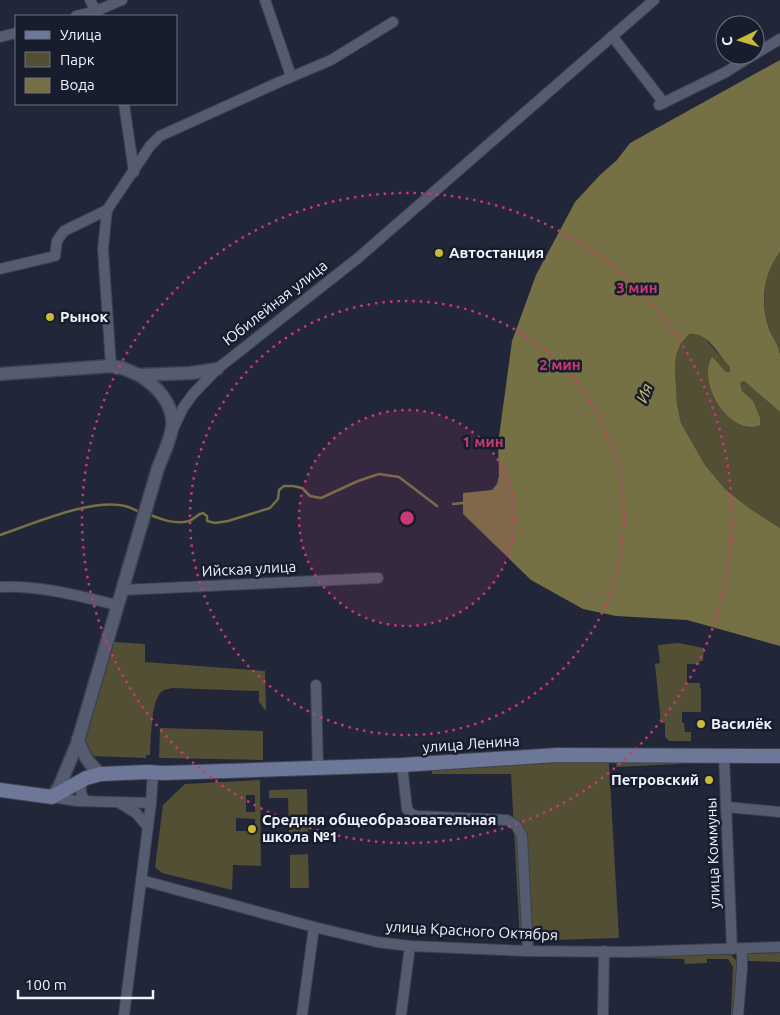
<svg xmlns="http://www.w3.org/2000/svg" width="780" height="1015" font-family="Ubuntu,sans-serif">
  <style>
    .green { fill: #534f35; fill-rule: evenodd }
    .water { fill: #767045 }
    .lines { fill: none; stroke-linecap: round; stroke-linejoin: round }
    .stream { stroke: #767045; stroke-width: 2.5 }
    .minor-casing { stroke: #3d414f; stroke-width: 12 }
    .tertiary-casing { stroke: #3d414f; stroke-width: 15 }
    .secondary-casing { stroke: #3d414f; stroke-width: 16 }
    .minor { stroke: #565c70; stroke-width: 10 }
    .tertiary { stroke: #565c70; stroke-width: 12 }
    .secondary { stroke: #6d7798; stroke-width: 14 }
    .ring { fill: none; stroke: #c93973; stroke-width: 2.5; stroke-dasharray: 2.5 5 }
    .poi-dot { fill: #cbba39; stroke: #181d2d; stroke-width: 2 }
    .labels { text-anchor: middle; stroke-width: 5; stroke-linejoin: round; paint-order: stroke }
    .poi-label { font-size: 15px; font-weight: bold; fill: #f0f4fd; stroke: #181d2d; text-anchor: start }
    .street-label { font-size: 15px; fill: #f0f4fd; stroke: #181d2d }
    .water-label { font-size: 16px; font-style: italic; fill: #cac079; stroke: #181d2d }
    .centre { fill: #c93973; stroke: #181d2d; stroke-width: 2.5 }
    .ring-label { font-size: 15px; text-anchor: middle; font-weight: bold; fill: #c93973; stroke: #181d2d; stroke-width: 5; stroke-linejoin: round; paint-order: stroke }
  </style>
  <rect width="100%" height="100%" fill="#212638"/>
  <g class="green">
    <path d="M780 252V352C761 322 757 281 780 252Z"/>
    <path d="M689 333 700 334 704 337 730 367V372H726L718 365 708 380 747 396 742 391 740 383 744 381 780 412V528L749 508 725 489 705 465 681 423 677 404 675 369 676 356 681 343Z"/>
    <path d="M114 642 145 644V662L265 671 266 711 259 702V691L173 688C168 689 165 689 161 692 151 702 151 740 150 755H146V758L94 756 86 745 85 737Z"/>
    <path d="M678 643 704 648 703 661H700L699 664H687V683H700V688H701V712H682V723H684L685 732H691V741H669L665 737V723H661L655 664 660 663 658 645Z"/>
    <path d="M160 728 263 731V760L159 758Z"/>
    <path d="M603 760 608 761 609 764 619 938 520 941 511 774H432V767Z"/>
    <path d="M616 761H679V764L616 767Z"/>
    <path d="M260 780 261 866 233 865 232 890 162 873 155 867 163 805 185 784ZM246 795H255V812H246ZM236 818 255 819V831H236Z"/>
    <path d="M307 789 308 835H289L288 798H269V790Z"/>
    <path d="M308 854 309 888H290V855Z"/>
    <path d="M780 953V962L748 961V954Z"/>
    <path d="M610 954 731 955 736 960 737 968 734 1015H731L733 967 728 959H707V963L685 964 684 959 610 957Z"/>
  </g>
  <path class="water" d="M780 60V252C763 274 760 303 769 329 772 337 779 346 780 354 780 373 780 393 780 412L744 381 740 383 742 391 753 401 760 418V425C731 437 696 384 712 357L726 372H730V367C718 355 708 331 689 334L681 343 676 356 675 369 677 404 681 423 705 465 725 489 749 508 780 528V646L687 620 616 616 583 609 531 580 463 514V493L492 490 497 484 499 476 498 444 512 341 536 275 575 202 600 175 617 160 630 143Z"/>
  <g class="lines">
    <g class="stream">
      <path d="M453 504 463 503"/>
      <path d="M148 514C160 519 175 525 189 521 195 519 197 514 203 513L207 516V521L215 523 228 521 270 508 278 499 279 490 284 486H293L302 488 310 496 321 498 358 481 379 474 399 477 437 506"/>
      <path d="M0 535C33 524 91 498 125 506 130 507 135 510 140 512"/>
    </g>
    <g class="minor-casing">
      <g id="minor">
        <path d="M90 0 98 15"/>
        <path d="M265 0 291 76"/>
        <path d="M76 16 96 11 122 0"/>
        <path d="M612 36 664 103"/>
        <path d="M0 37 16 33"/>
        <path d="M755 54 780 39"/>
        <path d="M124 104 134 172"/>
        <path d="M659 105 726 72 753 55"/>
        <path d="M0 269 55 256 57 241 64 231 107 210"/>
        <path d="M111 366 103 249 107 210 150 146 160 136 277 83 331 60 393 22"/>
        <path d="M173 429 183 408 193 394 217 369 358 258 654 0"/>
        <path d="M0 587C39 585 79 596 117 605"/>
        <path d="M122 590 378 578"/>
        <path d="M316 685 318 768"/>
        <path d="M724 756 732 949"/>
        <path d="M402 765 407 809 411 814 417 816 507 820 516 825 522 836 528 951"/>
        <path d="M52 797 77 801 151 803"/>
        <path d="M86 801C79 794 79 785 86 778"/>
        <path d="M121 804 136 813 148 827"/>
        <path d="M726 807 780 812"/>
        <path d="M141 880 314 927 377 942 410 946 528 951 628 952 780 947"/>
        <path d="M124 1015 151 803 153 772"/>
        <path d="M302 1015 314 927"/>
        <path d="M401 1015 410 946"/>
        <path d="M603 1015 604 951"/>
        <path d="M738 1015 742 968V949"/>
      </g>
    </g>
    <g class="tertiary-casing">
      <g id="tertiary">
        <path d="M0 374 111 366 122 368 139 375 191 373 217 369"/>
        <path d="M78 739C83 754 88 764 101 774"/>
        <path d="M52 797 59 787 77 744 158 468C163 455 170 441 172 428 175 405 157 386 139 375"/>
      </g>
    </g>
    <g class="secondary-casing">
      <path id="secondary" d="M0 790 52 797 86 778 101 774 147 772 164 773 402 765 557 755 780 756"/>
    </g>
    <use href="#minor" class="minor"/>
    <use href="#tertiary" class="tertiary"/>
    <use href="#secondary" class="secondary"/>
  </g>
  <circle cx="407" cy="518" r="108" fill="#c93973" fill-opacity=".12"/>
  <g class="ring">
    <circle cx="407" cy="518" r="108"/>
    <circle cx="407" cy="518" r="217"/>
    <circle cx="407" cy="518" r="325"/>
  </g>
  <g class="poi-dot">
    <circle cx="439" cy="253" r="5"/>
    <circle cx="50" cy="317" r="5"/>
    <circle cx="701" cy="724" r="5"/>
    <circle cx="709" cy="780" r="5"/>
    <circle cx="252" cy="829" r="5"/>
  </g>
  <g class="labels">
    <g class="poi-label">
      <text x="449" y="258">Автостанция</text>
      <text x="60" y="322">Рынок</text>
      <text x="711" y="729">Василёк</text>
      <text x="699" y="785" text-anchor="end">Петровский</text>
      <text x="262" y="825">Средняя общеобразовательная<tspan x="262" dy="17">школа №1</tspan></text>
    </g>
    <g class="street-label">
      <text transform="translate(275 303) rotate(-38)" y="5">Юбилейная улица</text>
      <text transform="translate(249 569) rotate(-3)" y="5">Ийская улица</text>
      <text transform="translate(471 744) rotate(-4)" y="5">улица Ленина</text>
      <text transform="translate(713 853) rotate(-92)" y="5">улица Коммуны</text>
      <text transform="translate(472 931) rotate(3)" y="5">улица Красного Октября</text>
    </g>
    <g class="water-label">
      <text transform="translate(644 393) rotate(-69)" y="6">Ия</text>
    </g>
  </g>
  <circle cx="407" cy="518" r="8" class="centre"/>
  <g class="ring-label">
    <text x="637" y="293">3 мин</text>
    <text x="560" y="370">2 мин</text>
    <text x="483" y="447">1 мин</text>
  </g>
  <rect x="15" y="15" width="162" height="90" fill="#181d2d" stroke="#6e7380"/>
  <rect x="25" y="31" width="25" height="8" fill="#6d7798" stroke="#6e7380"/>
  <text x="60" y="40" font-size="15" fill="#f0f4fd">Улица</text>
  <rect x="25" y="52" width="25" height="15" fill="#534f35" stroke="#6e7380"/>
  <text x="60" y="65" font-size="15" fill="#f0f4fd">Парк</text>
  <rect x="25" y="78" width="25" height="15" fill="#767045" stroke="#6e7380"/>
  <text x="60" y="90" font-size="15" fill="#f0f4fd">Вода</text>
  <g transform="translate(740 40) rotate(265)"><circle r="24" fill="#181d2d" stroke="#6e7380"/>
  <path d="M0-4L9 19L0 12L-9 19Z" fill="#cbba39"/>
  <text y="-8" font-size="14" font-weight="bold" text-anchor="middle" fill="#f0f4fd">С</text>
  </g>
  <path d="M18 990v8h135v-8" fill="none" stroke="#f0f4fd" stroke-width="2.5"/>
  <text x="25" y="990" font-size="15" fill="#f0f4fd" stroke="#181d2d" stroke-width="4" paint-order="stroke">100 m</text>
</svg>
